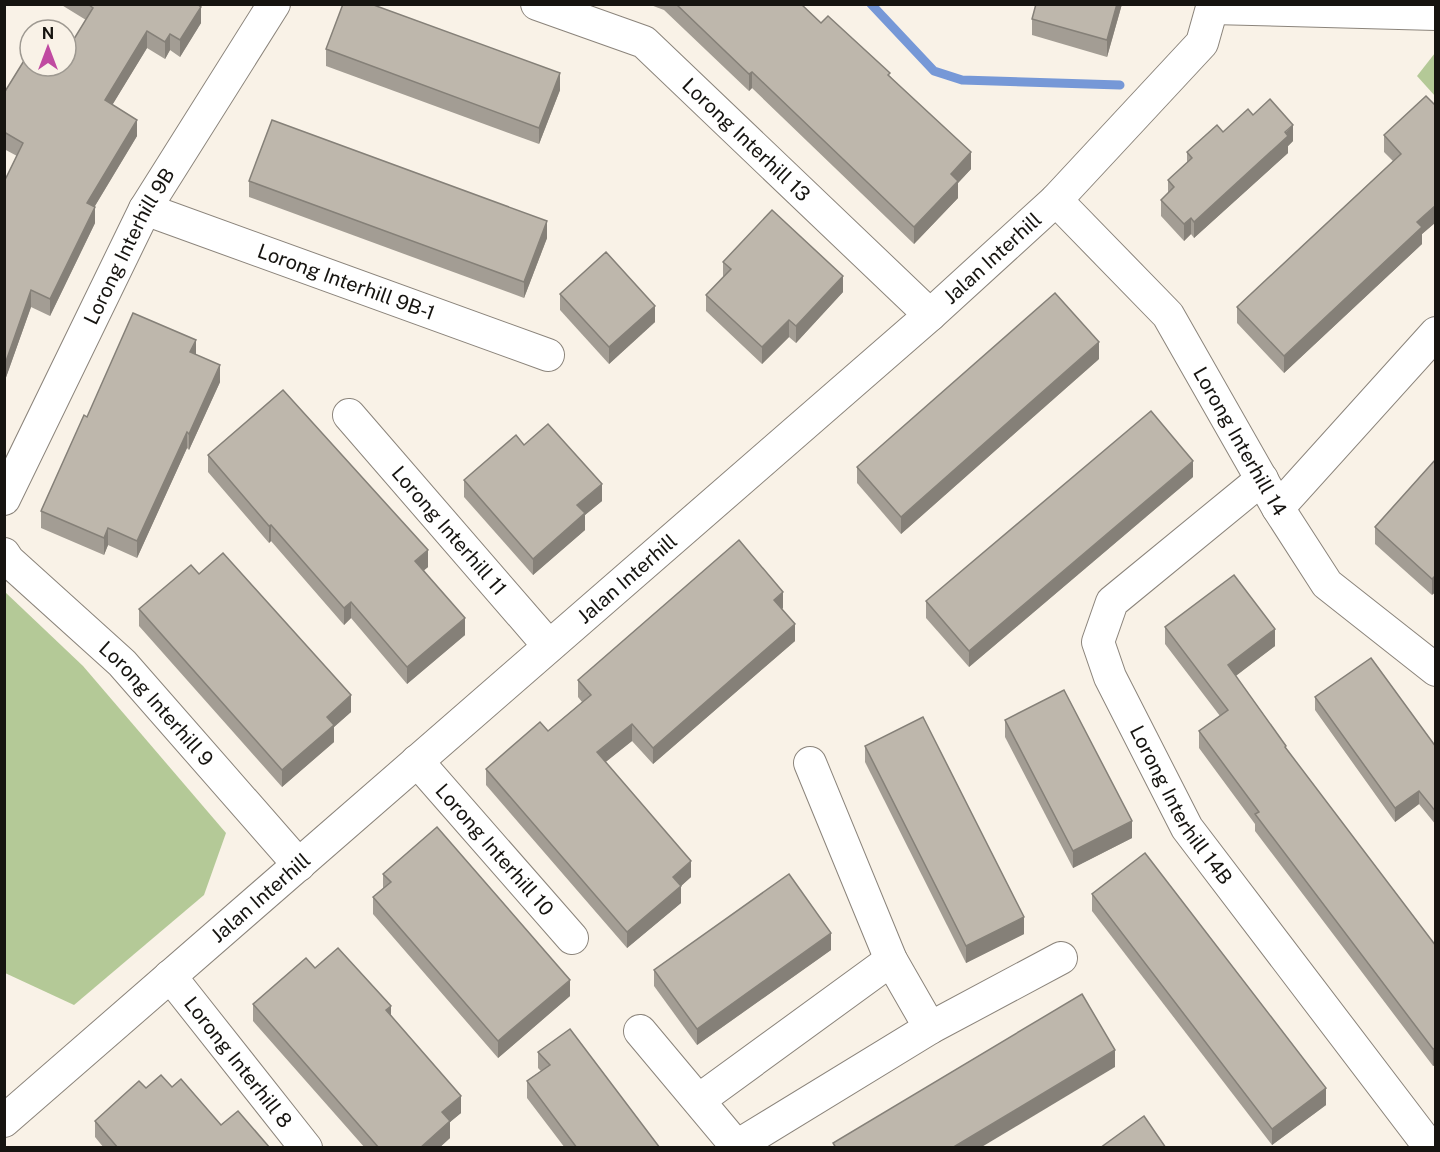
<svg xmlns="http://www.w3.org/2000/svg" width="1440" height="1152" font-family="'Public Sans',sans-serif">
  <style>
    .green { fill: #b4c997 }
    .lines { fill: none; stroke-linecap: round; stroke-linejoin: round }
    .stream { stroke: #7698d7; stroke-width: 9 }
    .minor-casing { stroke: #8b847b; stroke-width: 34 }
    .minor { stroke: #fff; stroke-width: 32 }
    .wall { fill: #a39d94 }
    .shaded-wall { fill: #858078 }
    .building { fill: #beb7ac; stroke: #858078; stroke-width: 1.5 }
    .labels { text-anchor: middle; stroke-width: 4.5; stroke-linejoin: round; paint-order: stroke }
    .street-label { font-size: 20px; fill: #161410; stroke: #f9f2e7 }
  </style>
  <rect width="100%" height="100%" fill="#f9f2e7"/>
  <g class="green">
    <path d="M1435 53V96L1417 76Z"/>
    <path d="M5 592 83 666 226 833 204 895 74 1005 5 973Z"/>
  </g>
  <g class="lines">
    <path class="stream" d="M871 4 934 71 962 80 1120 85"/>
    <g class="minor-casing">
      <g id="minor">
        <path id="s1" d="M537 4 644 42 930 315"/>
        <path d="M1212 8 1436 14"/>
        <path id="s2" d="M1056 200 1168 315 1278 508 1327 584 1436 670"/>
        <path id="s3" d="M145 209 548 355"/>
        <path id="s4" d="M349 415 549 646"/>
        <path id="s5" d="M1262 479 1112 602 1098 642 1110 677 1187 828 1426 1142"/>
        <path id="s6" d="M4 499 145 209 274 4"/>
        <path d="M1278 508 1436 333"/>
        <path id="s7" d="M4 554 8 560 122 663 299 865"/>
        <path id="s8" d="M417 761 572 938"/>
        <path d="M810 763 891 960 930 1028"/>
        <path id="s9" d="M170 976 306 1148"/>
        <path d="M640 1031 738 1148"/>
        <path d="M699 1100 891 960"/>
        <path id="s10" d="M4 1121 930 315 1056 200 1202 43 1213 4"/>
        <path d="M737 1146 930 1028 1061 958"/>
      </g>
    </g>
    <use href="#minor" class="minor"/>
  </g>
  <g class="wall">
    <path d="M60 4H197L201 23 180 57 170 50 165 59 147 48 112 105 137 136 95 206V223L50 316 31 307 4 383V182L17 156 4 149V93L57 67 86 20Z"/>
    <path d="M648 4H801L821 23 890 76 971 169 958 183V198L914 244 752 88 749 91 664 10Z"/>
    <path d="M1036 4H1122L1107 57 1032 35V19Z"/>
    <path d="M326 49 560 90 539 144 326 66Z"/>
    <path d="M1436 106V222L1422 234V244L1284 373 1237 323V307L1393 161 1384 152V135Z"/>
    <path d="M1253 115 1293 141 1288 146V153L1194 238 1191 234 1184 241 1161 216V200L1168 193V180L1187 163V152Z"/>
    <path d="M249 181 547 238 524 298 249 197Z"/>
    <path d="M723 262 843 292 796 343 789 337 762 364 706 311V295L723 278Z"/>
    <path d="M560 294 655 322 609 364 560 310Z"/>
    <path d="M196 355 220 382 189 450 187 448 137 558 108 545 104 555 41 528V511L87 417Z"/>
    <path d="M1099 359 901 534 857 483V467Z"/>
    <path d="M524 445 602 501 585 515V530L533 575 464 497V480Z"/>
    <path d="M208 455 428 567 424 570 465 635 407 684 351 618 344 625 271 541 269 543 208 472Z"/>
    <path d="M1436 459 1432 595 1375 544V527Z"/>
    <path d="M1193 477 969 667 926 618V601Z"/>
    <path d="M199 574 351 712 334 727V742L282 787 139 626V609Z"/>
    <path d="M783 608 782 609 795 641 653 764 632 741 605 762 691 877 681 886V903L627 948 486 785V769L548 731 582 702 578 697V680Z"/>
    <path d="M1165 627 1275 646 1235 676 1286 749 1436 946V1064L1433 1066 1255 831V824L1199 748V731L1220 716 1165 644Z"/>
    <path d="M1315 697 1436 747V825L1419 804 1395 822 1315 710Z"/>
    <path d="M1005 720 1132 838 1073 868 1005 737Z"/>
    <path d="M865 746 1024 934 966 963 865 762Z"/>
    <path d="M383 874 570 996 498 1058 373 914V897L383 889Z"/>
    <path d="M1092 894 1326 1105 1272 1145 1092 911Z"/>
    <path d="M831 950 697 1045 654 986V970Z"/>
    <path d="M315 968 391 1015 461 1113 450 1122V1138L439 1148H365L253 1021V1004Z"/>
    <path d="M538 1052 660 1148H565L527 1098V1081L541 1071 538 1068Z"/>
    <path d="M172 1087 221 1125 270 1148H104L95 1137V1121L146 1088Z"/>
  </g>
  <g class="shaded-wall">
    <path d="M1117 4H1122L1107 57V40Z"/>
    <path d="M201 7V23L180 57V40Z"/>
    <path d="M147 31V48L105 117V100Z"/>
    <path d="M170 34V50L165 59V42Z"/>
    <path d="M752 72V88L749 91V74Z"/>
    <path d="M560 73V90L539 144V128Z"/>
    <path d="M137 120V136L87 219V203Z"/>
    <path d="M1293 125V141L1288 146V153L1194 238V222Z"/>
    <path d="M971 152V169L958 183V198L914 244V227L951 174Z"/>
    <path d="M1436 205V222L1422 234V244L1284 373V356L1417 222Z"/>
    <path d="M95 207V223L50 316V299Z"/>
    <path d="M1191 218V234L1184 241V224Z"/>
    <path d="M547 221V238L524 298V282Z"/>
    <path d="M843 276V292L796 343V326Z"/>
    <path d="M31 290V307L4 383V367Z"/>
    <path d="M655 306V322L609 364V347Z"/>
    <path d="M789 320V337L762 364V347Z"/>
    <path d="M196 340V357L190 352Z"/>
    <path d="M1099 342V359L901 534V517Z"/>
    <path d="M220 365V382L189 450V434Z"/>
    <path d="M187 432V448L137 558V541Z"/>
    <path d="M1193 461V477L969 667V651Z"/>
    <path d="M602 484V501L585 515V530L533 575V559L577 505Z"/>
    <path d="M271 525V541L269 543V526Z"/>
    <path d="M108 528V545L104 555V538Z"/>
    <path d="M428 550V567L415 578V561Z"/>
    <path d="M1436 575V592L1432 595V579Z"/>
    <path d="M783 592V608L774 617V600Z"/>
    <path d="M351 602V618L344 625V608Z"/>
    <path d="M465 618V635L407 684V667Z"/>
    <path d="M795 624V641L653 764V748Z"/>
    <path d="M1275 629V646L1228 682V665Z"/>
    <path d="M351 695V712L334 727V742L282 787V770L327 717Z"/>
    <path d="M632 724V741L597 769V752Z"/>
    <path d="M1419 791V804L1395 822V808Z"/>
    <path d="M1132 821V838L1073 868V851Z"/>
    <path d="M691 861V877L681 886V903L627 948V932L673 877Z"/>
    <path d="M1024 917V934L966 963V946Z"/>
    <path d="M831 933V950L697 1045V1029Z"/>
    <path d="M570 980V996L498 1058V1041Z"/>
    <path d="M391 1006V1023L386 1010Z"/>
    <path d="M1436 1047V1064L1433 1066V1049Z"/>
    <path d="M1115 1050V1067L980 1148H952Z"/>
    <path d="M1326 1088V1105L1272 1145V1129Z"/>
    <path d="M461 1096V1113L450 1122V1138L439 1148H419L442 1112Z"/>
  </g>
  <g class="building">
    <path d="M88 4H197L201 7 180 40 170 34 165 42 147 31 105 100 137 120 87 203 95 207 50 299 31 290 4 367V182L23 143 4 132V93L30 51V66H55L57 67V66H66V52L93 8Z"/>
    <path d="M343 4H371L560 73 539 128 326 49Z"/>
    <path d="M676 4H801L821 23 828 16 890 73 888 75 971 152 951 174 958 181 914 227 752 72 749 74Z"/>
    <path d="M1036 4H1117L1107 40 1032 19Z"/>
    <path d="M1426 96 1436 106V205L1417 222 1422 227 1284 356 1237 307 1401 154 1384 135Z"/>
    <path d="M1270 99 1293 125 1285 132 1288 136 1194 222 1191 218 1184 224 1161 200 1174 187 1168 180 1192 158 1187 152 1217 125 1223 132 1248 109 1253 115Z"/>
    <path d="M272 120 547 221 524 282 249 181Z"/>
    <path d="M772 210 843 276 796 326 789 320 762 347 706 295 731 269 723 262Z"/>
    <path d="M606 252 655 306 609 347 560 294Z"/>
    <path d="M1055 293 1099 342 901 517 857 467Z"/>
    <path d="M133 313 196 340 190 352 220 365 189 434 187 432 137 541 108 528 104 538 41 511 84 415 87 417Z"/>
    <path d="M283 390 428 550 415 561 465 618 407 667 351 602 344 608 271 525 269 526 208 455Z"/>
    <path d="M1151 411 1193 461 969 651 926 601Z"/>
    <path d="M548 424 602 484 577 505 585 513 533 559 464 480 516 435 524 445Z"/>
    <path d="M1436 459V575L1432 579 1375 527Z"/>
    <path d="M739 540 783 592 774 600 795 624 653 748 632 724 597 752 691 861 673 877 681 886 627 932 486 769 540 722 548 731 591 695 578 680Z"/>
    <path d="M223 553 351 695 327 717 334 725 282 770 139 609 191 565 199 574Z"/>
    <path d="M1234 575 1275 629 1228 665 1286 746 1285 747 1436 946V1047L1433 1049 1255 814 1259 812 1199 731 1228 710 1165 627Z"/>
    <path d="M1371 658 1436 747V812L1419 791 1395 808 1315 697Z"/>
    <path d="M1064 690 1132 821 1073 851 1005 720Z"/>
    <path d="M923 717 1024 917 966 946 865 746Z"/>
    <path d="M437 827 570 980 498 1041 373 897 391 882 383 874Z"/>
    <path d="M1145 853 1326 1088 1272 1129 1092 894Z"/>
    <path d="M789 874 831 933 697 1029 654 970Z"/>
    <path d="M338 948 391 1006 386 1010 461 1096 442 1112 450 1121 420 1148H379L253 1004 306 958 315 968Z"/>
    <path d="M1082 994 1115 1050 952 1148H836L833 1143Z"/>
    <path d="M570 1029 660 1148H577L527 1081 550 1065 538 1052Z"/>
    <path d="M161 1075 172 1087 181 1079 221 1125 238 1111 270 1148H118L95 1121 139 1081 146 1088Z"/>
    <path d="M1144 1116 1166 1148H1100Z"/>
  </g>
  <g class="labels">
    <g class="street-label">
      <text dy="7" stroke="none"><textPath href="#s1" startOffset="255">Lorong Interhill 13</textPath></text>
      <text dy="7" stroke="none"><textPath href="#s6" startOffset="282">Lorong Interhill 9B</textPath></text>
      <text dy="7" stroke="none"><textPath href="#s10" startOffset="1312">Jalan Interhill</textPath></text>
      <text dy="7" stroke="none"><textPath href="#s3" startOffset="214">Lorong Interhill 9B-1</textPath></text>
      <text dy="7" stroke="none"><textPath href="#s2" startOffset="306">Lorong Interhill 14</textPath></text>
      <text dy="7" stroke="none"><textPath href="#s4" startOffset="153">Lorong Interhill 11</textPath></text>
      <text dy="7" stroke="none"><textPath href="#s10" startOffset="826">Jalan Interhill</textPath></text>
      <text dy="7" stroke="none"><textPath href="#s7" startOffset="214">Lorong Interhill 9</textPath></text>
      <text dy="7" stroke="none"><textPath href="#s5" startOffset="420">Lorong Interhill 14B</textPath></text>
      <text dy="7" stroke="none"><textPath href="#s8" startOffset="118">Lorong Interhill 10</textPath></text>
      <text dy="7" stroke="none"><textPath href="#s10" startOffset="340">Jalan Interhill</textPath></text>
      <text dy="7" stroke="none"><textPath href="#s9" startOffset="110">Lorong Interhill 8</textPath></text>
    </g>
  </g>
  <rect width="1440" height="1152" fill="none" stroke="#161410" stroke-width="12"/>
  <g transform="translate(48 48)"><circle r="28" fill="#f9f2e7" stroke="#9e9991" stroke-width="1.5"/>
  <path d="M0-4.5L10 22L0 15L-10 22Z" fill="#c04aa1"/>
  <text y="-9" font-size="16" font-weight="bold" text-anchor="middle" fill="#161410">N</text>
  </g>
</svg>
